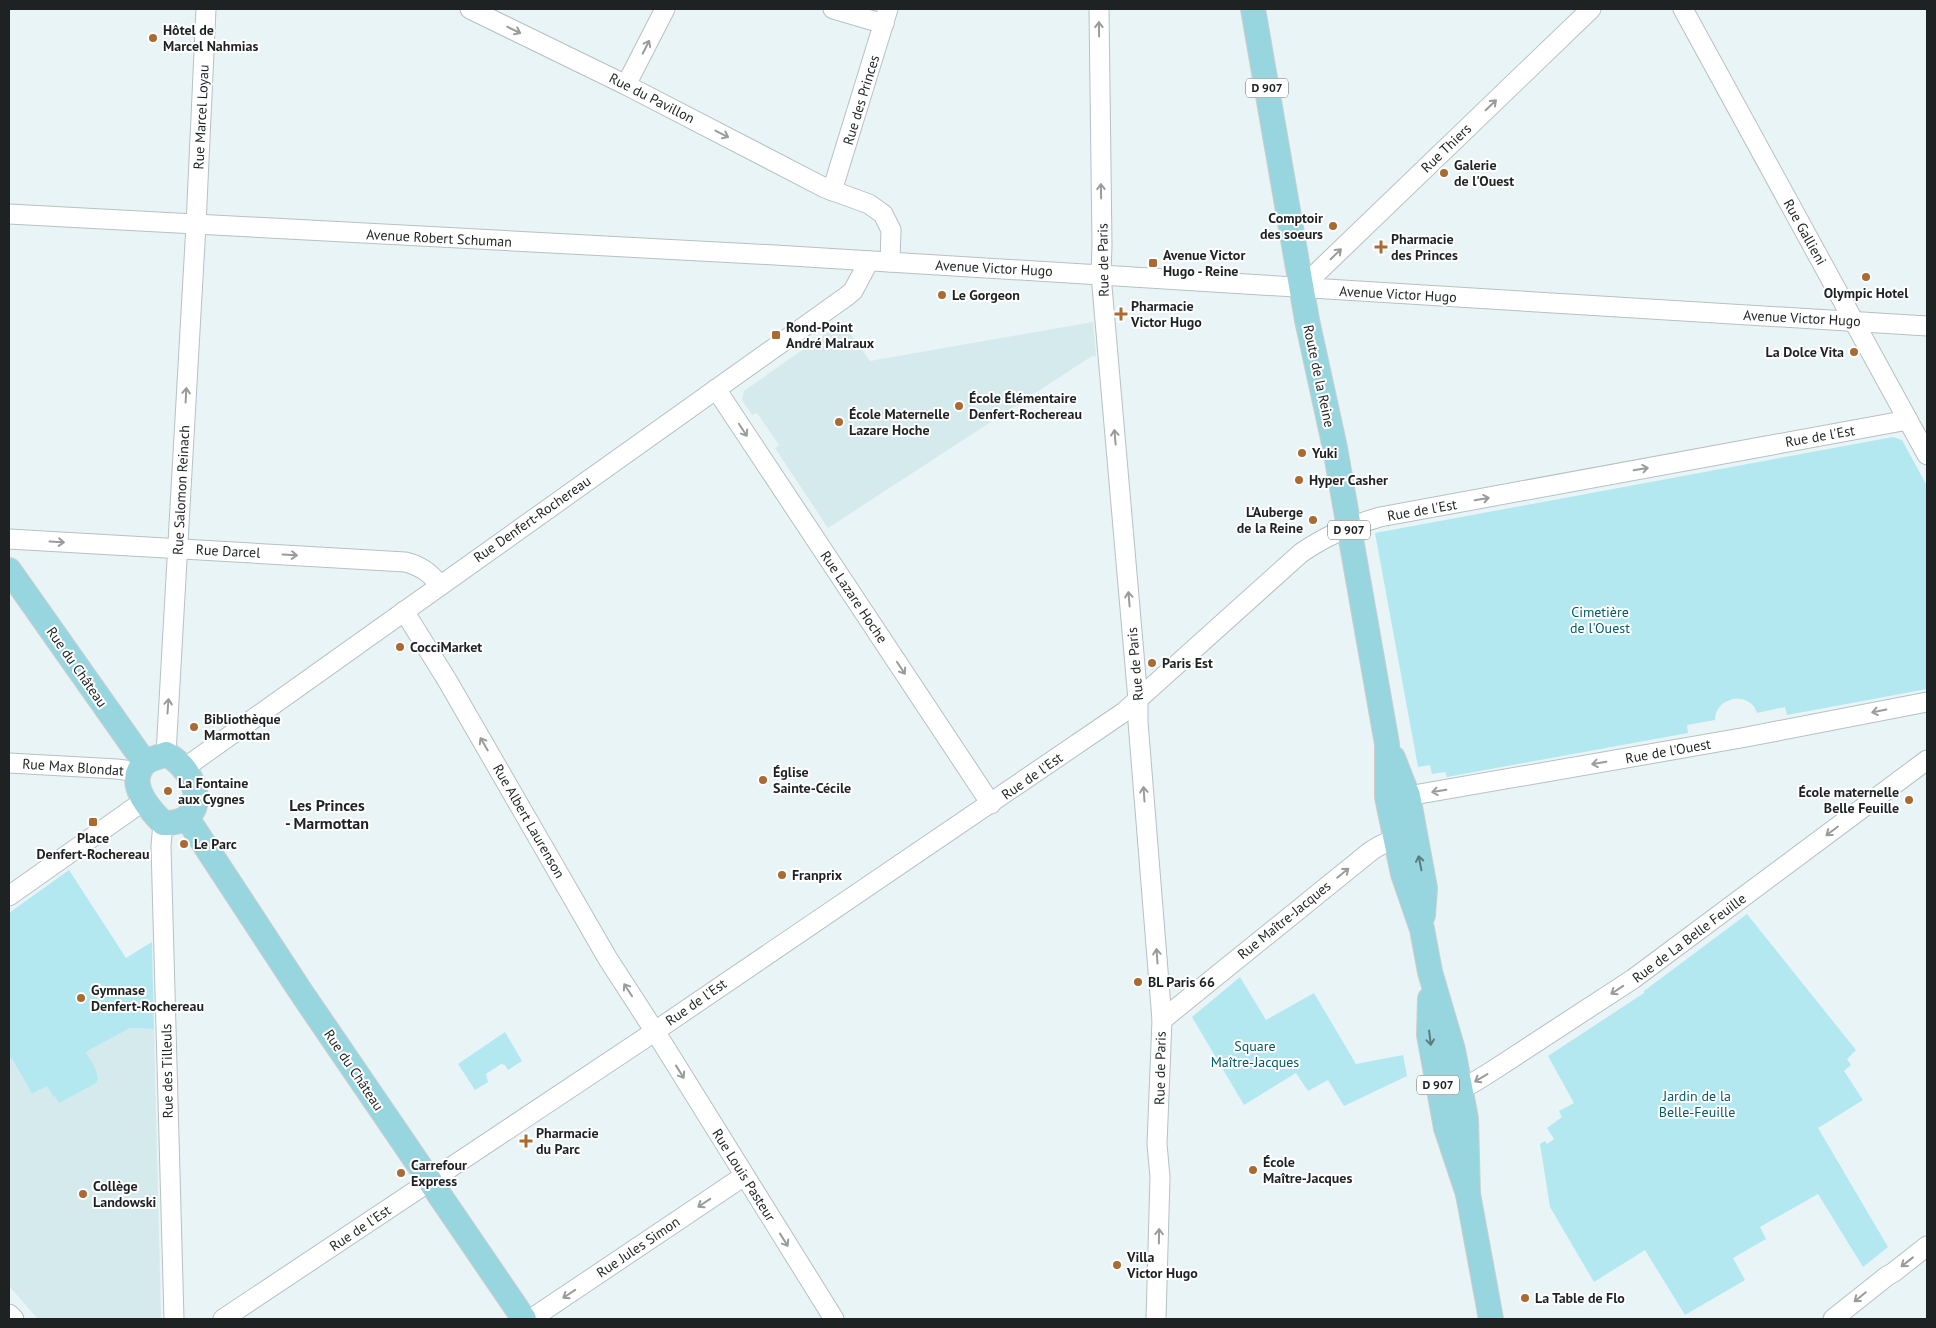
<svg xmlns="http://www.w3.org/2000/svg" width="1936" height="1328" font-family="'PT Sans',sans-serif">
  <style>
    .built { fill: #d5eaed }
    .green { fill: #b3e8f1 }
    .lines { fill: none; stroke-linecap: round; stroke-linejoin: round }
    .minor-casing { stroke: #b6c1c3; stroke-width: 21 }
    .major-casing { stroke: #cececf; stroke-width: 26 }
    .minor { stroke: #fff; stroke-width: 19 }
    .major { stroke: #97d6df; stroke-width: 24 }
    .oneway { stroke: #9a9c9c }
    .oneway2 { stroke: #5a7c81 }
    .poi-dot { fill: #aa6a32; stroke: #fff; stroke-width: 2 }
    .labels { text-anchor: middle; stroke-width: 4; stroke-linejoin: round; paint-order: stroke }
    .shield { fill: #fff; stroke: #626465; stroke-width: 1 }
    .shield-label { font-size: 12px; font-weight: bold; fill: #1e2223 }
    .poi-label { font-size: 14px; font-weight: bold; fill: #1e2223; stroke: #fff; text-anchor: start }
    .street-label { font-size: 14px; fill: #1e2223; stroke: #fff }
    .park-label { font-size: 14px; fill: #005c68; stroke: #fff }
    .quarter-label { font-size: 16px; font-weight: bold; fill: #1e2223; stroke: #fff }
  </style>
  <rect width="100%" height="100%" fill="#e9f4f6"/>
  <g class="built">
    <path d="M842 322 870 361 1093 322 1096 356H1092L828 528 775 448 779 445 757 413 752 415 742 400 744 391Z"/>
    <path d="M130 1028 154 1029 161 1317 156 1319H38L9 1286V1059L12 1057 32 1094 47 1086 53 1096 98 1075 86 1052Z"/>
  </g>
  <g class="green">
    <path d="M1893 437 1902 440 1927 486V689L1787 715 1785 707 1757 713C1750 690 1715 697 1715 720L1687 725 1688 733 1447 777 1445 772 1432 774 1430 765 1418 767 1375 533Z"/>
    <path d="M69 870 126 958 152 942 154 1029 130 1028 86 1052C90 1061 102 1074 96 1083L59 1103 56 1097 53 1096 47 1086 32 1094 12 1058 9 1059V913Z"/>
    <path d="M1747 914 1856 1050 1847 1059 1851 1065 1844 1071 1863 1100 1818 1128 1888 1247 1863 1267 1818 1194 1760 1227 1766 1239 1733 1258 1745 1280 1685 1315 1645 1250 1594 1282 1550 1207 1540 1144 1545 1141 1547 1144 1554 1139 1547 1128 1562 1117 1559 1111 1574 1103 1548 1056 1644 993V991Z"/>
    <path d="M1240 977 1266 1020 1314 993 1356 1064 1403 1055 1407 1076 1344 1106 1328 1080 1308 1091 1296 1073 1244 1105 1192 1017Z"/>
    <path d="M505 1032 522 1061 508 1070 505 1065 501 1064 486 1074 488 1082 475 1090 458 1064Z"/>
  </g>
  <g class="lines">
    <g class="minor-casing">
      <g id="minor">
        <path d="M470 9 626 85 825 188 869 204 883 214 891 230 890 262"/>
        <path d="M833 9 884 24"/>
        <path d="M1099 9 1102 245 1101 275 1138 700V722L1162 1020 1157 1144 1160 1177 1156 1319"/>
        <path d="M1683 9 1927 455"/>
        <path d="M626 85 665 9"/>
        <path d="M832 191 888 9"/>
        <path d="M9 214 775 255 1927 326"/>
        <path d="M1301 288 1591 9"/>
        <path d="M716 389 991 804"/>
        <path d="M9 539 405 562C421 566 429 572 440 585"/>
        <path d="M404 611 447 680 608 959 663 1044 834 1319"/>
        <path d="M166 754 196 225 206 9"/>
        <path d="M9 763 117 769 138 772"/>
        <path d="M183 769 847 296 853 291 869 261"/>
        <path d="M1408 796 1741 738 1927 702"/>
        <path d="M163 823 161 846 174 1319"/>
        <path d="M9 896 145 800"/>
        <path d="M1162 1020 1371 851C1382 843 1395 839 1408 836"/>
        <path d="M1451 1096 1489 1073 1633 979 1927 760"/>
        <path d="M9 1314 14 1319"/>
        <path d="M223 1319 642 1040 1124 712 1301 553C1327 535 1350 526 1380 517L1908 420"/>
        <path d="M531 1319 744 1176"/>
        <path d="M1833 1319 1887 1276 1894 1272 1927 1246"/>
      </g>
    </g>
    <g class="major-casing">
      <g id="major">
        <path d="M1253 9 1307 320 1335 448 1387 744V797L1403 874 1422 929 1430 972 1453 1050 1466 1119 1468 1194"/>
        <path d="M9 570 145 763"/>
        <path d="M166 754C198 770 214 824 163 823 149 809 126 783 144 764 149 759 159 757 166 754Z"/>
        <path d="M1393 758 1408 796 1425 888 1423 915"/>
        <path d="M187 818 301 992 524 1319"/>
        <path d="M1430 999 1429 1035 1446 1128 1468 1194 1491 1319"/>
      </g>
    </g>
    <use href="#minor" class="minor"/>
    <use href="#major" class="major"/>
  </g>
  <defs><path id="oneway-shaft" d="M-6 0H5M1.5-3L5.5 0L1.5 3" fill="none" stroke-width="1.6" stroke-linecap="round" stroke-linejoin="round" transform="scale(1.25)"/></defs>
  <g class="oneway">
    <use href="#oneway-shaft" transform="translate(1099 29) rotate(-91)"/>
    <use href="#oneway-shaft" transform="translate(514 30) rotate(26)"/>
    <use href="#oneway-shaft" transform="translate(646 47) rotate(-63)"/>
    <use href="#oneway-shaft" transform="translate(1491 105) rotate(-44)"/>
    <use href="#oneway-shaft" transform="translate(722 134) rotate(27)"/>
    <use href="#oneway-shaft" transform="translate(1101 191) rotate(-91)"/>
    <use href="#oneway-shaft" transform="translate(1336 254) rotate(-44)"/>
    <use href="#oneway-shaft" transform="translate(186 395) rotate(-87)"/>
    <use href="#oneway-shaft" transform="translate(743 430) rotate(57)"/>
    <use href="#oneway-shaft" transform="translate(1115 437) rotate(-95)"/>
    <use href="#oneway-shaft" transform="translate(1641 469) rotate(-10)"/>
    <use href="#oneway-shaft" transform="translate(1482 499) rotate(-10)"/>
    <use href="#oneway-shaft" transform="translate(57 542) rotate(3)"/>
    <use href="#oneway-shaft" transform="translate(290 555) rotate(3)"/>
    <use href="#oneway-shaft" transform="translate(1129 599) rotate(-95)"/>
    <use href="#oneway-shaft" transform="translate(901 668) rotate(56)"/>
    <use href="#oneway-shaft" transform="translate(168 706) rotate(-86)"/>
    <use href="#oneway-shaft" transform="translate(1879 711) rotate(169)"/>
    <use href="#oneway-shaft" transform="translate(484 744) rotate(-120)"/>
    <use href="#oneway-shaft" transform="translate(1599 763) rotate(170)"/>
    <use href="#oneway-shaft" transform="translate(1439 791) rotate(170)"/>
    <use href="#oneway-shaft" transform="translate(1144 794) rotate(-94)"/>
    <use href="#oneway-shaft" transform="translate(1832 831) rotate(143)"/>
    <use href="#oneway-shaft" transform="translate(1343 873) rotate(-39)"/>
    <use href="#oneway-shaft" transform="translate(1157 956) rotate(-94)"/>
    <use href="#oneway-shaft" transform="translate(628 990) rotate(-123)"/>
    <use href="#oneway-shaft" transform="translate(1617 990) rotate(146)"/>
    <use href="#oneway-shaft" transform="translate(680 1072) rotate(58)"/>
    <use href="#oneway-shaft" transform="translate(1481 1078) rotate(149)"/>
    <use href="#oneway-shaft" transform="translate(704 1203) rotate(146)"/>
    <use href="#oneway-shaft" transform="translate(1159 1236) rotate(-89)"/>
    <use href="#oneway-shaft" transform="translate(784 1240) rotate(58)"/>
    <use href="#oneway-shaft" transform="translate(1907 1262) rotate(142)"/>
    <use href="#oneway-shaft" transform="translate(569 1294) rotate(146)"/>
    <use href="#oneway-shaft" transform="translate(1860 1297) rotate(141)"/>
  </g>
  <g class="oneway2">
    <use href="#oneway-shaft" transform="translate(1420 863) rotate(-101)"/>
    <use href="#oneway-shaft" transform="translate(1430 1038) rotate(83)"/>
  </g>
  <g class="poi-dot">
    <circle cx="153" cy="38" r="5"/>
    <circle cx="1444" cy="173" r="5"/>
    <circle cx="1333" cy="226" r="5"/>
    <path d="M1378.5 239.5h5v5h5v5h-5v5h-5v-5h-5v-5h5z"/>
    <rect x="1148" y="258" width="10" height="10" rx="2.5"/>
    <circle cx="1866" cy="277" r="5"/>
    <circle cx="942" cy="295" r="5"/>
    <path d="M1118.5 306.5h5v5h5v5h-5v5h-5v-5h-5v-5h5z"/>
    <rect x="771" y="330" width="10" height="10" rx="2.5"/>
    <circle cx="1854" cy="352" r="5"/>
    <circle cx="959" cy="406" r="5"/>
    <circle cx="839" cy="422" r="5"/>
    <circle cx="1302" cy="453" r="5"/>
    <circle cx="1299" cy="480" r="5"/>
    <circle cx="1313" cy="520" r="5"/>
    <circle cx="400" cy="647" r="5"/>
    <circle cx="1152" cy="663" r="5"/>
    <circle cx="194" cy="727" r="5"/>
    <circle cx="763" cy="780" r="5"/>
    <circle cx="168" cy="791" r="5"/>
    <circle cx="1909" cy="800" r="5"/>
    <rect x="88" y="817" width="10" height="10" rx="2.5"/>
    <circle cx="184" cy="844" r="5"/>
    <circle cx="782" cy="875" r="5"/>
    <circle cx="1138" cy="982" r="5"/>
    <circle cx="81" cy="998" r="5"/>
    <path d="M523.5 1133.5h5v5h5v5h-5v5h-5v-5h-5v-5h5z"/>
    <circle cx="1253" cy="1170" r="5"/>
    <circle cx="401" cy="1173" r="5"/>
    <circle cx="83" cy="1194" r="5"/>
    <circle cx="1117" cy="1265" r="5"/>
    <circle cx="1525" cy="1298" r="5"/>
  </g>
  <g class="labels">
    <g class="shield">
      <rect x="1246" y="78.5" width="42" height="19" rx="4"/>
      <rect x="1328" y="520.5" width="42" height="19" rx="4"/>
      <rect x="1417" y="1075.5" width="42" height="19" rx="4"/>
    </g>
    <g class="shield-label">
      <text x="1267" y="92">D 907</text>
      <text x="1349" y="534">D 907</text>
      <text x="1438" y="1089">D 907</text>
    </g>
    <g class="poi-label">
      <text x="163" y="35">Hôtel de<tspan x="163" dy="16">Marcel Nahmias</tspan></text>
      <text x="1454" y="170">Galerie<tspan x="1454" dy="16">de l'Ouest</tspan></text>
      <text x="1323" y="223" text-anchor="end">Comptoir<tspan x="1323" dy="16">des soeurs</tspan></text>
      <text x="1391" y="244">Pharmacie<tspan x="1391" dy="16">des Princes</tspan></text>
      <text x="1163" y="260">Avenue Victor<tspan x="1163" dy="16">Hugo - Reine</tspan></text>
      <text x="1866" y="298" text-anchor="middle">Olympic Hotel</text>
      <text x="952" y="300">Le Gorgeon</text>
      <text x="1131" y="311">Pharmacie<tspan x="1131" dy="16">Victor Hugo</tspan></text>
      <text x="786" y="332">Rond-Point<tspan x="786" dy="16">André Malraux</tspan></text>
      <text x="1844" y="357" text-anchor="end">La Dolce Vita</text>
      <text x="969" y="403">École Élémentaire<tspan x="969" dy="16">Denfert-Rochereau</tspan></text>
      <text x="849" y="419">École Maternelle<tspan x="849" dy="16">Lazare Hoche</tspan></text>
      <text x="1312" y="458">Yuki</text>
      <text x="1309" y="485">Hyper Casher</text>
      <text x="1303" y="517" text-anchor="end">L'Auberge<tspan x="1303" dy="16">de la Reine</tspan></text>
      <text x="410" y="652">CocciMarket</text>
      <text x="1162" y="668">Paris Est</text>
      <text x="204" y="724">Bibliothèque<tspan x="204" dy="16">Marmottan</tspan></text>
      <text x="773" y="777">Église<tspan x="773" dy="16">Sainte-Cécile</tspan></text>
      <text x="178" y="788">La Fontaine<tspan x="178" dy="16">aux Cygnes</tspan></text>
      <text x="1899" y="797" text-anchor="end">École maternelle<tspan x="1899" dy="16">Belle Feuille</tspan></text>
      <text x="93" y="843" text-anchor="middle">Place<tspan x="93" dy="16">Denfert-Rochereau</tspan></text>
      <text x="194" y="849">Le Parc</text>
      <text x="792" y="880">Franprix</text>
      <text x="1148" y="987">BL Paris 66</text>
      <text x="91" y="995">Gymnase<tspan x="91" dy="16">Denfert-Rochereau</tspan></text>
      <text x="536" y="1138">Pharmacie<tspan x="536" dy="16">du Parc</tspan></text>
      <text x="1263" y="1167">École<tspan x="1263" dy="16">Maître-Jacques</tspan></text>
      <text x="411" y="1170">Carrefour<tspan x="411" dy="16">Express</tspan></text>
      <text x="93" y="1191">Collège<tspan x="93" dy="16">Landowski</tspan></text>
      <text x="1127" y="1262">Villa<tspan x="1127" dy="16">Victor Hugo</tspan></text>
      <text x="1535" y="1303">La Table de Flo</text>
    </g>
    <g class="street-label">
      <text transform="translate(652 98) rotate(27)" y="5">Rue du Pavillon</text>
      <text transform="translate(861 100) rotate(-73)" y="5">Rue des Princes</text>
      <text transform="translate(201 117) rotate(-87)" y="5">Rue Marcel Loyau</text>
      <text transform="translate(1446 148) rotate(-44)" y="5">Rue Thiers</text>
      <text transform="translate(1805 232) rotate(61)" y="5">Rue Gallieni</text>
      <text transform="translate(439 238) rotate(3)" y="5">Avenue Robert Schuman</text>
      <text transform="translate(1103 260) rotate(-91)" y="5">Rue de Paris</text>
      <text transform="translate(994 268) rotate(3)" y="5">Avenue Victor Hugo</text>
      <text transform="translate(1398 294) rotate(3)" y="5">Avenue Victor Hugo</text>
      <text transform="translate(1802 318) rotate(3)" y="5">Avenue Victor Hugo</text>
      <text transform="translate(1319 376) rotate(78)" y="5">Route de la Reine</text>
      <text transform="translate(1820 436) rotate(-10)" y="5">Rue de l'Est</text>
      <text transform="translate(181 490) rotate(-87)" y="5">Rue Salomon Reinach</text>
      <text transform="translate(1422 510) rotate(-10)" y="5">Rue de l'Est</text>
      <text transform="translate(532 519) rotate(-35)" y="5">Rue Denfert-Rochereau</text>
      <text transform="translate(228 551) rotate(3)" y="5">Rue Darcel</text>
      <text transform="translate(854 597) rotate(56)" y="5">Rue Lazare Hoche</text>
      <text transform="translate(1135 664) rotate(-95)" y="5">Rue de Paris</text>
      <text transform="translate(77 667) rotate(55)" y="5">Rue du Château</text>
      <text transform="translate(1668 751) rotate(-10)" y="5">Rue de l'Ouest</text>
      <text transform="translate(73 767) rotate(4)" y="5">Rue Max Blondat</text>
      <text transform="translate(1032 776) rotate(-35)" y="5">Rue de l'Est</text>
      <text transform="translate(529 821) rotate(60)" y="5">Rue Albert Laurenson</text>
      <text transform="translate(1284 920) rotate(-39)" y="5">Rue Maître-Jacques</text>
      <text transform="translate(1689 938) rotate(-37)" y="5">Rue de La Belle Feuille</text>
      <text transform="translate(696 1002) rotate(-35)" y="5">Rue de l'Est</text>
      <text transform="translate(1160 1068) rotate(-89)" y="5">Rue de Paris</text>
      <text transform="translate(354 1070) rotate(56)" y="5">Rue du Château</text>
      <text transform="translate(167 1071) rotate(-91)" y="5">Rue des Tilleuls</text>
      <text transform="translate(744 1175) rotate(58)" y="5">Rue Louis Pasteur</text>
      <text transform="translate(360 1228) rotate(-34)" y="5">Rue de l'Est</text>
      <text transform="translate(638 1247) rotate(-34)" y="5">Rue Jules Simon</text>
    </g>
    <g class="park-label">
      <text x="1600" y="617">Cimetière<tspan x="1600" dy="16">de l'Ouest</tspan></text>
      <text x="1255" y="1051">Square<tspan x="1255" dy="16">Maître-Jacques</tspan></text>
      <text x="1697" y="1101">Jardin de la<tspan x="1697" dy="16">Belle-Feuille</tspan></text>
    </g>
    <g class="quarter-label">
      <text x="327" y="811">Les Princes<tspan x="327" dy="18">- Marmottan</tspan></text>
    </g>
  </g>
  <rect width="1936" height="1328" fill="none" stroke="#1e2223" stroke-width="20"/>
</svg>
